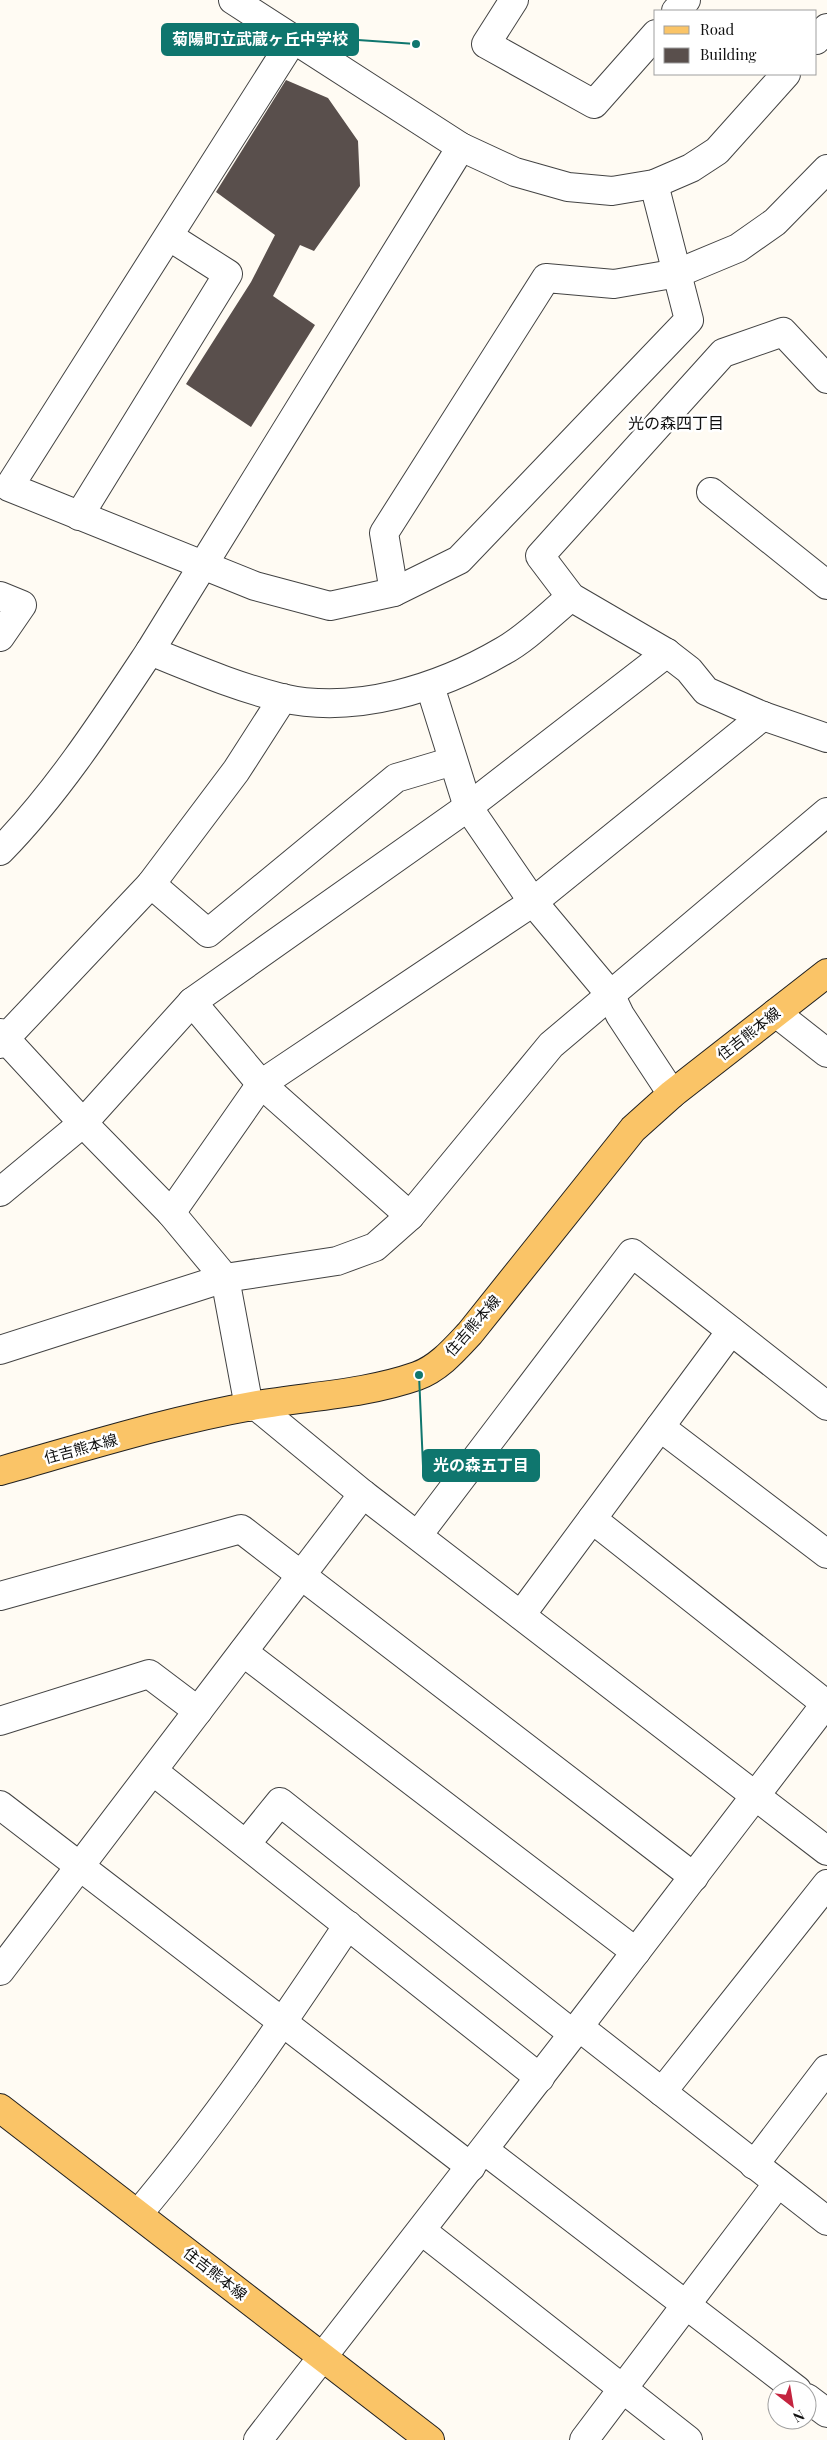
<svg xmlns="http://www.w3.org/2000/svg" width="827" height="2440" font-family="'Playfair Display','Noto Sans JP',serif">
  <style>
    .building { fill: #594f4c }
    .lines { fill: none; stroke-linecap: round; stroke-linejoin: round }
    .minor-casing { stroke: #434343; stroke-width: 30 }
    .major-casing { stroke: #212121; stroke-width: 30 }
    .minor { stroke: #fff; stroke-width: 28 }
    .major { stroke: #fac467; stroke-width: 28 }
    .labels { text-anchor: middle; stroke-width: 5; stroke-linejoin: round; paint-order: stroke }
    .street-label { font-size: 15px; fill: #101010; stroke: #fff }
    .neighbourhood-label { font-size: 16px; fill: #101010; stroke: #fff }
    .leader { fill: none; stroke: #0f766e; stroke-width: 2 }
    .callout-dot { fill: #0f766e; stroke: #fff; stroke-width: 2 }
    .callout { fill: #0f766e; stroke: #0f766e; stroke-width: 2 }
    .callout-label { font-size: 16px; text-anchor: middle; font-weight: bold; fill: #fff }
  </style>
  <rect width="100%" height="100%" fill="#fffbf3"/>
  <path class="building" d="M286 80 328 98 358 141 360 186 314 251 300 245 273 296 315 325 251 427 186 384 251 282 275 235 216 192Z"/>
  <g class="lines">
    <g class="minor-casing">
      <g id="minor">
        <path d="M233 0 461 147 515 172 568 187 612 191 654 184 691 168 717 151 786 74"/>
        <path d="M514 0 486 44 594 104 656 34"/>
        <path d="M676 11 686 0"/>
        <path d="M294 38 9 487 255 586 330 606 394 592 459 560 689 320 654 184"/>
        <path d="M816 40 827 28"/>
        <path d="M827 379 783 332 723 353 540 556 571 597 667 653 689 670 706 691 763 716 827 738"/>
        <path d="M711 492 827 585"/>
        <path d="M79 516 228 274 170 237"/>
        <path d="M394 592 384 533 546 278 614 284 678 273 738 248 775 222 827 169"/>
        <path d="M0 596 22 605 0 637"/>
        <path d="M150 651C193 668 236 687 282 698 355 715 440 688 503 651 527 638 550 614 571 597"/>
        <path d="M430 686 468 807 533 902 610 994 620 1015 672 1094"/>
        <path d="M0 851C57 793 105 719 150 651L461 147"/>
        <path d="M151 884 208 933 396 778 453 761"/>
        <path d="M192 1002 261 1084 410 1216"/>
        <path d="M776 1013 827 1053"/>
        <path d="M0 1033 83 1123 171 1213 225 1278 249 1407"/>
        <path d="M0 1044 151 884 236 771 283 698"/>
        <path d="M0 1192 83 1123 192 1002 468 807 667 653"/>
        <path d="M171 1213 261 1084 533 902 763 716"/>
        <path d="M0 1350 225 1278 337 1261 375 1247 410 1216 551 1045 827 812"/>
        <path d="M255 1405 363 1494 827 1851"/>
        <path d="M660 1427 827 1554"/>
        <path d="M592 1519 826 1704"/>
        <path d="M418 1535 632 1253 827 1406"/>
        <path d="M0 1596 241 1529 694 1877"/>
        <path d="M521 1615 731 1331"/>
        <path d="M243 1652 636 1952"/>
        <path d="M0 1721 149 1674 198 1711"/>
        <path d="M153 1771 540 2078"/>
        <path d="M0 1805 471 2167"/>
        <path d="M246 1844 280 1802 573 2034"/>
        <path d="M0 1971 363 1494"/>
        <path d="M579 2027 827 2221"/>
        <path d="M662 2092 827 1884"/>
        <path d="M484 2150 797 2390"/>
        <path d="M754 2165 827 2069"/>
        <path d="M138 2214C215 2123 282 2024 348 1925"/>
        <path d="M422 2231 688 2440"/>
        <path d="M807 2398 827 2413"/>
        <path d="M258 2440 573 2034 827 1702"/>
        <path d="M584 2440 778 2183"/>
      </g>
    </g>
    <g class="major-casing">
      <g id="major">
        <path d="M0 1471C85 1447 171 1420 257 1405 310 1396 366 1394 417 1376 439 1368 455 1349 470 1333L633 1129 672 1094 827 973"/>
        <path d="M0 2108 430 2440"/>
      </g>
    </g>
    <use href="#minor" class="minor"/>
    <use href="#major" class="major"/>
  </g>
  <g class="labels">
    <g class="street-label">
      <text transform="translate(749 1034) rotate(-38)" y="5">住吉熊本線</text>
      <text transform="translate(473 1326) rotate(-49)" y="5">住吉熊本線</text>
      <text transform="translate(81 1449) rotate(-15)" y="5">住吉熊本線</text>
      <text transform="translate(215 2274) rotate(38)" y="5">住吉熊本線</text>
    </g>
    <g class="neighbourhood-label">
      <text x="676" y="429">光の森四丁目</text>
    </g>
  </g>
  <path class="leader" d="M416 44L358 40M419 1375L423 1466"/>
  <g class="callout-dot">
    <circle cx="416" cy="44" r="5"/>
    <circle cx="419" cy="1375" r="5"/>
  </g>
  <g class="callout">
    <rect x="162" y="24" width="196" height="31" rx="5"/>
    <rect x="423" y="1450" width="116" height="31" rx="5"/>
  </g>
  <g class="callout-label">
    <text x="260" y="45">菊陽町立武蔵ヶ丘中学校</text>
    <text x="481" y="1471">光の森五丁目</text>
  </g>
  <rect x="654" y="10" width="162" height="65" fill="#ffffff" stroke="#9f9f9f"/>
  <rect x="664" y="26" width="25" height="8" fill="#fac467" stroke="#9f9f9f"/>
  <text x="700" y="35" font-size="15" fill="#101010">Road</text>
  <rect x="664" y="48" width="25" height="15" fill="#594f4c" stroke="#9f9f9f"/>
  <text x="700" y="60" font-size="15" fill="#101010">Building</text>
  <g transform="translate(792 2405) rotate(149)"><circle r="24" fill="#ffffff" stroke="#9f9f9f"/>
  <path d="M0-4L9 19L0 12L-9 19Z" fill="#c4243f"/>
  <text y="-8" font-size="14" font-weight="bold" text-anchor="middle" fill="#101010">N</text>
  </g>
</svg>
